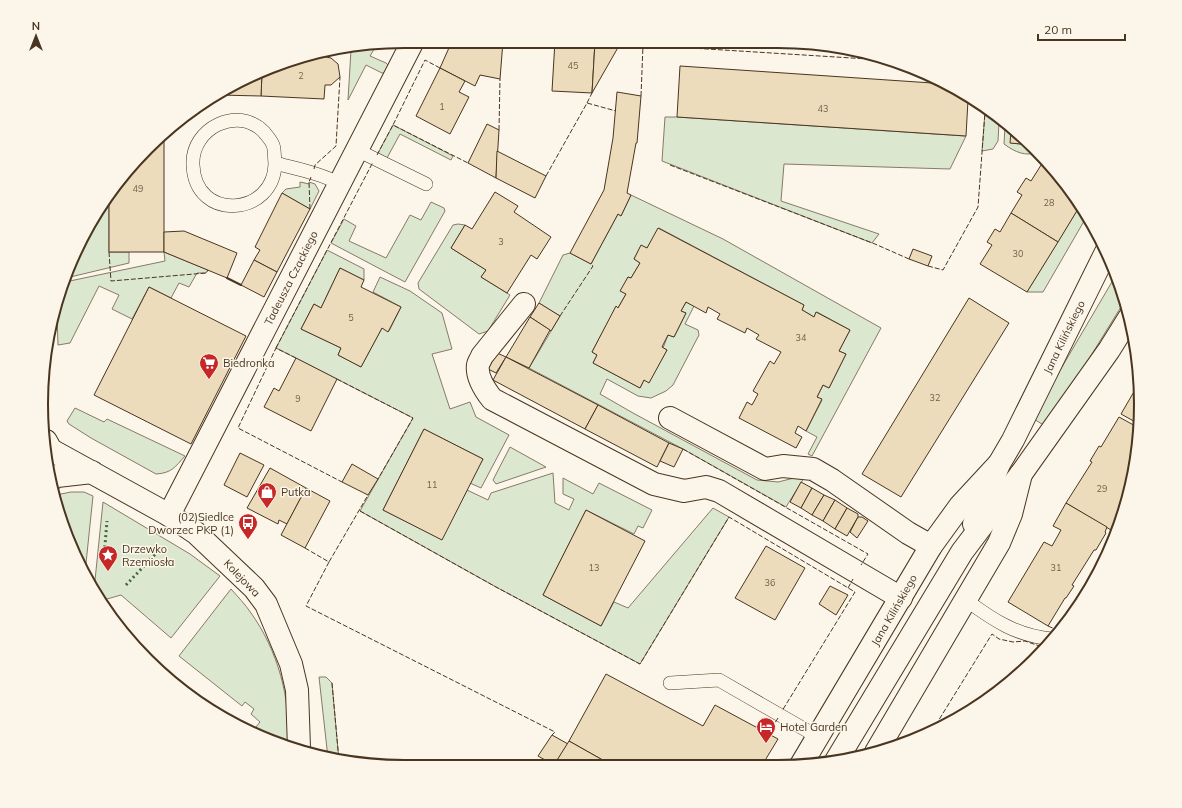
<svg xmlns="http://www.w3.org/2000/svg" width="1182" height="808" font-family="Mulish,sans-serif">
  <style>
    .green { fill: #dce7d0; stroke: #887966 }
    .building { fill: #ecdcbc; stroke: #4a3520 }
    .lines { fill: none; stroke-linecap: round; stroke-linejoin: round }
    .service-casing { stroke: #4a3520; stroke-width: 14 }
    .minor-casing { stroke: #4a3520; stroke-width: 24 }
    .tertiary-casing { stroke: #4a3520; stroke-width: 24 }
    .service { stroke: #fbf6e9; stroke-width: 13 }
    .minor { stroke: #fbf6e9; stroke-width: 22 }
    .tertiary { stroke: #fbf6e9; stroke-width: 22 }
    .hedge { stroke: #436837; stroke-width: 3; stroke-dasharray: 2 3; stroke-linecap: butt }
    .fence { stroke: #4a3520; stroke-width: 1; stroke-dasharray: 5 2; stroke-linecap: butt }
    .wall { stroke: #4a3520; stroke-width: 2 }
    .labels { text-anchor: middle; stroke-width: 3; stroke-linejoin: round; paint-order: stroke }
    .number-label { font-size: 9px; fill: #725f47 }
    .street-label { font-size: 11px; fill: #4a3520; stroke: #fbf6e9 }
    .poi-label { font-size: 11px; fill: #4a3520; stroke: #fbf6e9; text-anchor: start }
    .rim { fill: none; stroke: #4a3520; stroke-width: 2 }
  </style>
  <rect width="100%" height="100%" fill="#fbf6e9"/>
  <g class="green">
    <path d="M376 46 370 56 386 63 389 66 387 73H382L366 65 348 100 351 50Z"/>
    <path d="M985 112 999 122 998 141 993 149 982 151Z"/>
    <path d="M665 117H677L966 136 950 169 784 164 781 201 879 234 872 243 662 161Z"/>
    <path d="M393 125 453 156 451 160 400 134 387 158 378 153Z"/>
    <path d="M1005 126 1011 131V143L1031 145 1039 152C1025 157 1015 152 1004 144Z"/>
    <path d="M300 182 309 184V182L315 184 319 191 310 209 282 193 286 189 300 187Z"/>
    <path d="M631 195 723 239 881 328 812 456 808 454 817 437 806 431 822 400 817 397 823 385 829 388 846 354 839 351 850 330 817 312 814 317 804 311 802 310 804 305 659 228 647 248 641 246 634 259 640 263 631 278 628 277 621 291 626 294 618 308 616 307 592 352 597 355 593 363 640 388 644 380 649 382 667 350 663 348 668 335 674 337 686 313 681 311 686 302 694 306 685 324 698 330 699 335 673 385 666 391 651 398 638 396 607 379 600 394 633 413 757 480 778 482 798 477 804 478 786 507 683 449 529 368 560 316 539 303 563 255 570 253 591 264 618 214 621 216Z"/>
    <path d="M109 196V252H129V263L66 278 69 265Z"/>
    <path d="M431 202 444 208 445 211 405 282 331 243 344 219 356 226 349 241 386 258 410 215 421 220Z"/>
    <path d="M1081 204 1087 216 1043 292H1027Z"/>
    <path d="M458 224 465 225 451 248 486 270 481 277 510 295 488 331 479 334 419 289 418 283 453 225Z"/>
    <path d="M327 250 364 269V280L340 268 321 308 314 304 301 329 341 348 338 355 361 367 382 328 389 331 401 307 373 292 380 277 410 291 442 313 452 349 432 354 450 409 470 402 476 417 509 435 481 488 470 483 483 459 424 429 383 510 441 539 467 490 488 500 491 493 553 473 555 503 569 510 574 499 563 494V478L593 494 599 483 652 510 643 528 638 526 634 534 586 510 543 595 601 626 614 602 628 608 713 508 729 517 640 664 496 587 360 511 413 418 276 348Z"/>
    <path d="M164 252 208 270 206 273H197L189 287 179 283 171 298 149 287 132 319 112 309 119 295 99 286 70 343 58 345 57 314 65 282 165 261Z"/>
    <path d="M1116 275 1124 302 1047 427 1032 418Z"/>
    <path d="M75 408 104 422 107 419 185 456C175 467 172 473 156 474L91 438 69 424 67 421Z"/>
    <path d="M510 447 546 467 496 484 493 480Z"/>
    <path d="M71 492H84L93 496 85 573 56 495Z"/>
    <path d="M103 502 190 554 220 576 171 638 121 595 107 599 94 590Z"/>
    <path d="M231 589C238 597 245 604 251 613 277 649 292 700 287 744L252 732 260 722 251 714 254 709 245 702 242 706 179 656Z"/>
    <path d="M319 677H326L332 683 339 761 328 758Z"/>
  </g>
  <g class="building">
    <path d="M452 41H503L500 79 480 75 475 86 440 68Z"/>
    <path d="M555 41 595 42 592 93 552 91Z"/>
    <path d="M595 42 620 44 592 93Z"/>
    <path d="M326 54V57L331 58 338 64 340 77 331 85H325L324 99 261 96 262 73 288 60Z"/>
    <path d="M680 66 947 84 968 100 966 136 677 117Z"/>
    <path d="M440 68 465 81 459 92 469 97 450 134 416 116Z"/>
    <path d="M262 73 261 96 218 95Z"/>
    <path d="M617 92 641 96 637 143H636L627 193 631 195 621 216 618 214 591 264 570 253 604 190 613 138Z"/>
    <path d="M487 124 499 130 496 178 468 163Z"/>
    <path d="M1011 131 1031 145 1010 143Z"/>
    <path d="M164 138V252H109V196L116 183Z"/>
    <path d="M497 151 546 176 535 198 496 178Z"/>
    <path d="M1043 162 1051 167 1081 204 1058 242 1011 213 1022 195 1017 192 1026 178 1031 181Z"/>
    <path d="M495 192 518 206 514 212 551 237 537 259 531 255 507 293 481 277 486 270 451 248 465 225 472 229Z"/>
    <path d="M282 193 310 209 277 272 254 260 260 250 255 247Z"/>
    <path d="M1011 213 1058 242 1027 292 980 264 992 245 987 242 995 229 1000 232Z"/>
    <path d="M658 228 804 305 802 310 804 311 814 317 816 312 850 330 839 351 846 354 829 388 823 385 817 397 822 399 806 431 798 426 795 433 802 437 796 448 739 418 747 402 752 405 758 394 753 391 770 361 774 364 781 352 756 339 759 335 747 328 745 333 717 319 720 314 708 307 706 313 686 302 681 311 686 313 674 337 668 335 662 347 667 350 649 383 644 380 640 388 593 363 597 355 592 352 616 306 618 308 626 294 620 291 628 277 631 278 640 263 634 259 641 245 647 248Z"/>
    <path d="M184 231 237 253 227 278 164 252V232Z"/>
    <path d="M913 249 932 256 928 266 909 259Z"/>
    <path d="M254 260 277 272 264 297 241 285Z"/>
    <path d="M340 268 364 280 361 287 401 307 388 332 382 328 361 367 338 355 341 348 301 329 314 304 321 308Z"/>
    <path d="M149 287 246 336 191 444 94 395Z"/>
    <path d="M969 298 1009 323 901 497 862 474Z"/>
    <path d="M539 303 560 316 551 331 530 317Z"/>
    <path d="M530 317 550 330 529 368 506 357Z"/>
    <path d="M497 353 506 357 496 373 488 369Z"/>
    <path d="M506 357 598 405 585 429 493 380Z"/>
    <path d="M296 358 337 379 311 431 264 407 274 388 279 391Z"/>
    <path d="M1139 383 1141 404 1139 424 1121 414Z"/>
    <path d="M598 405 669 443 657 467 585 429Z"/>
    <path d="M1119 417 1139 428 1134 475 1116 533 1066 503 1092 462 1090 461 1099 446 1101 447Z"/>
    <path d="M424 429 483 459 442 540 383 510Z"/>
    <path d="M669 443 683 449 674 467 660 461Z"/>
    <path d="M240 453 264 465 247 497 224 485Z"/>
    <path d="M352 464 378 479 368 495 342 482Z"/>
    <path d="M270 468 306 488 287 524 279 520 278 524 247 508Z"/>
    <path d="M801 482 812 488 801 508 790 502Z"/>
    <path d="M306 488 330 501 305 548 281 535Z"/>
    <path d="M812 488 824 495 812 515 801 508Z"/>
    <path d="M824 495 835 500 823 521 812 515Z"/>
    <path d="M835 500 847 508 835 529 823 521Z"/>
    <path d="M1066 503 1107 527 1105 532 1106 533 1096 550H1094L1072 585 1074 586 1066 598H1065L1048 626 1008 602 1044 542 1052 546 1061 530 1053 526Z"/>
    <path d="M847 508 858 514V517L847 536 835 529Z"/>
    <path d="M586 510 645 541 601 626 543 595Z"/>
    <path d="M858 517H862L868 521 857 538 850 532Z"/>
    <path d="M766 546 805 568 775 620 735 598Z"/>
    <path d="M830 586 848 595 836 615 819 604Z"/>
    <path d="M606 674 703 726 715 705 778 739 761 767H615L569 741Z"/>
    <path d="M552 735 568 744 554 765 538 756Z"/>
    <path d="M569 741 615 767H558L554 765Z"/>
  </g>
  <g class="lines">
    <g class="service-casing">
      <g id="service">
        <path d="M357 150 426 184"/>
        <path d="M275 163C275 216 195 223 193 165 191 128 238 105 264 132 267 136 271 140 273 145 275 150 274 157 275 163 297 169 320 173 340 184"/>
        <path d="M966 600C993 620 1017 636 1052 639"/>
        <path d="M670 683 719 680 818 737"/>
      </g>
    </g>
    <g class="minor-casing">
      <g id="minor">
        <path d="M524 304 482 356C481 359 478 363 478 365 476 377 485 390 492 399L654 484 684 491 706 487 719 491 901 598"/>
        <path d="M670 418 765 469 783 466 813 469 832 480 908 533 931 546"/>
        <path d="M46 441 51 450 169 515 196 533 254 588 266 604 291 664 297 690 299 748"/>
        <path d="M50 480 57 476 92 472"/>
        <path d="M169 515 413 41"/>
        <path d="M876 752 999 543 1011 514 1021 474"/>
        <path d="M801 765 931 546 960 506 998 465"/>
      </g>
    </g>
    <g class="tertiary-casing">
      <g id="tertiary">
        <path d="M974 524 999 464 1013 440 1106 252"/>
        <path d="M836 761 962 552 1021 474 1109 350 1129 318"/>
      </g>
    </g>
    <use href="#service" class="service"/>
    <use href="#minor" class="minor"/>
    <use href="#tertiary" class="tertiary"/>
    <g class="hedge">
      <path d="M104 557 107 521"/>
      <path d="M126 585 162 547"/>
    </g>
    <g class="fence">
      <path d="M440 68 425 60 393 125 468 163"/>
      <path d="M641 96 643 45 884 60"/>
      <path d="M587 103 592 93"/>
      <path d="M499 130 500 79"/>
      <path d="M377 155 393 125"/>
      <path d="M670 165 875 244 909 259"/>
      <path d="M314 169 315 165 336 146 340 77"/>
      <path d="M546 176 587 103 616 111"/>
      <path d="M310 209 309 182 311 177"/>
      <path d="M109 252 111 281 206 273 208 270"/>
      <path d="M928 266 943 270 978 207 985 112"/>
      <path d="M560 316 593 266 591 264"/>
      <path d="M276 348 373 162"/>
      <path d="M296 358 276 348 238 428 342 482"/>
      <path d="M337 379 413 418 378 479"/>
      <path d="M683 449 868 554 861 565"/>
      <path d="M360 511 496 587 640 664 729 517 855 592 782 711"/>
      <path d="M305 548 329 562 368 495"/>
      <path d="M329 562 306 606 555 732 552 735"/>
      <path d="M848 588 853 579"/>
      <path d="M1048 626 1057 630 1054 636"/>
      <path d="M332 683 339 761"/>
      <path d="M932 731 992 634 999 639 1013 642 1025 641 1045 648"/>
      <path d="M768 734 778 718"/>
    </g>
    <path class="wall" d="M227 278 241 285"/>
  </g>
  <defs>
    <g id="supermarket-pin" transform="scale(1)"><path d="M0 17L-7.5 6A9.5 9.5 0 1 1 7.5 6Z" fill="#c62828" stroke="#fbf6e9"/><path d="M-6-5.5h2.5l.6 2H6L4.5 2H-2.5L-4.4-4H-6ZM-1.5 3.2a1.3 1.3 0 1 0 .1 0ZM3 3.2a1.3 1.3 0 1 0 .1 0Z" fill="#fff"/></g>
    <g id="shop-pin" transform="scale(1)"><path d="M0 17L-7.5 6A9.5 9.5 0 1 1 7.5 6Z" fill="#c62828" stroke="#fbf6e9"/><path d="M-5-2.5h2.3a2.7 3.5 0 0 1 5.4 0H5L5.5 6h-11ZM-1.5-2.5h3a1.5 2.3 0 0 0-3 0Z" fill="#fff"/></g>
    <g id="bus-pin" transform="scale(1)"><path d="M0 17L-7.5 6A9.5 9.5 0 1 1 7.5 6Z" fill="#c62828" stroke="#fbf6e9"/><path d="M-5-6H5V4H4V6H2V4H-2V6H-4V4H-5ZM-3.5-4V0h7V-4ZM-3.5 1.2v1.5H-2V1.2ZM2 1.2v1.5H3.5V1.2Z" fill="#fff"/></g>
    <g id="sight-pin" transform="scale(1)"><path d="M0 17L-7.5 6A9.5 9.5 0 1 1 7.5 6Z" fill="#c62828" stroke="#fbf6e9"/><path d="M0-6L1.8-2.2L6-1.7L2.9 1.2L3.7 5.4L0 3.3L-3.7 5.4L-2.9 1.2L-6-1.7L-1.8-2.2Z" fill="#fff"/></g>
    <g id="hotel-pin" transform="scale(1)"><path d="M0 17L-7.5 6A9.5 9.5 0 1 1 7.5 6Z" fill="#c62828" stroke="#fbf6e9"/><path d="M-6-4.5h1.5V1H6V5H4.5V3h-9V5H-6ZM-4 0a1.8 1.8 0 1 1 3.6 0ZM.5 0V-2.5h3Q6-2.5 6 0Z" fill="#fff"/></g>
  </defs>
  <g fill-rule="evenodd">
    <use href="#supermarket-pin" x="209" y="363"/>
    <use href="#shop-pin" x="267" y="492"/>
    <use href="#bus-pin" x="248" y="523"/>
    <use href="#sight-pin" x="108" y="555"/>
    <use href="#hotel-pin" x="766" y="727"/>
  </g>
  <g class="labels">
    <g class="number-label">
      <text x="573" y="69">45</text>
      <text x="301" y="79">2</text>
      <text x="442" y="110">1</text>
      <text x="823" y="112">43</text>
      <text x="138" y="192">49</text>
      <text x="1049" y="206">28</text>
      <text x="501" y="245">3</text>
      <text x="1018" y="257">30</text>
      <text x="351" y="321">5</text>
      <text x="801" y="341">34</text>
      <text x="935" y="401">32</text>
      <text x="298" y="402">9</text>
      <text x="432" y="488">11</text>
      <text x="1102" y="492">29</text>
      <text x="594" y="571">13</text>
      <text x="1056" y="571">31</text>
      <text x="770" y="586">36</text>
    </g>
    <g class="street-label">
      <text transform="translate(291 278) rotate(-63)" y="4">Tadeusza Czackiego</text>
      <text transform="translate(1064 337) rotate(-64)" y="4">Jana Kilińskiego</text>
      <text transform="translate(242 578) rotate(46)" y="4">Kolejowa</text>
      <text transform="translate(894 610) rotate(-60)" y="4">Jana Kilińskiego</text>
    </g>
    <g class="poi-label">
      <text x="223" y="367">Biedronka</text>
      <text x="281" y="496">Putka</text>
      <text x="234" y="521" text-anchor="end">(02)Siedlce<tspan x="234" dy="13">Dworzec PKP (1)</tspan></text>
      <text x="122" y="553">Drzewko<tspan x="122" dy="13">Rzemiosła</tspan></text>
      <text x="780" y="731">Hotel Garden</text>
    </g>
  </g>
  <path d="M0 0H1182V808H0ZM404 48H778A356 356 0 0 1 1134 404V404A356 356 0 0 1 778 760H404A356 356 0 0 1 48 404V404A356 356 0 0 1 404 48Z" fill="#fbf6e9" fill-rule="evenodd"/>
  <path class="rim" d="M404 48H778A356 356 0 0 1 1134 404V404A356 356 0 0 1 778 760H404A356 356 0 0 1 48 404V404A356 356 0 0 1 404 48Z"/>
  <g transform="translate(36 36)" stroke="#fbf6e9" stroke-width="3" paint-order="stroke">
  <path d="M0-3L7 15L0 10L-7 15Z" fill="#4a3520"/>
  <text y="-6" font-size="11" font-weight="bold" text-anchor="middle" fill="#4a3520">N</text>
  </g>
  <path d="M1038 34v6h87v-6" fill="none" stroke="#4a3520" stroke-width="2"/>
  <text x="1044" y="34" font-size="12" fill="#4a3520" stroke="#fbf6e9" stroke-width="3" paint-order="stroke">20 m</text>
</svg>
